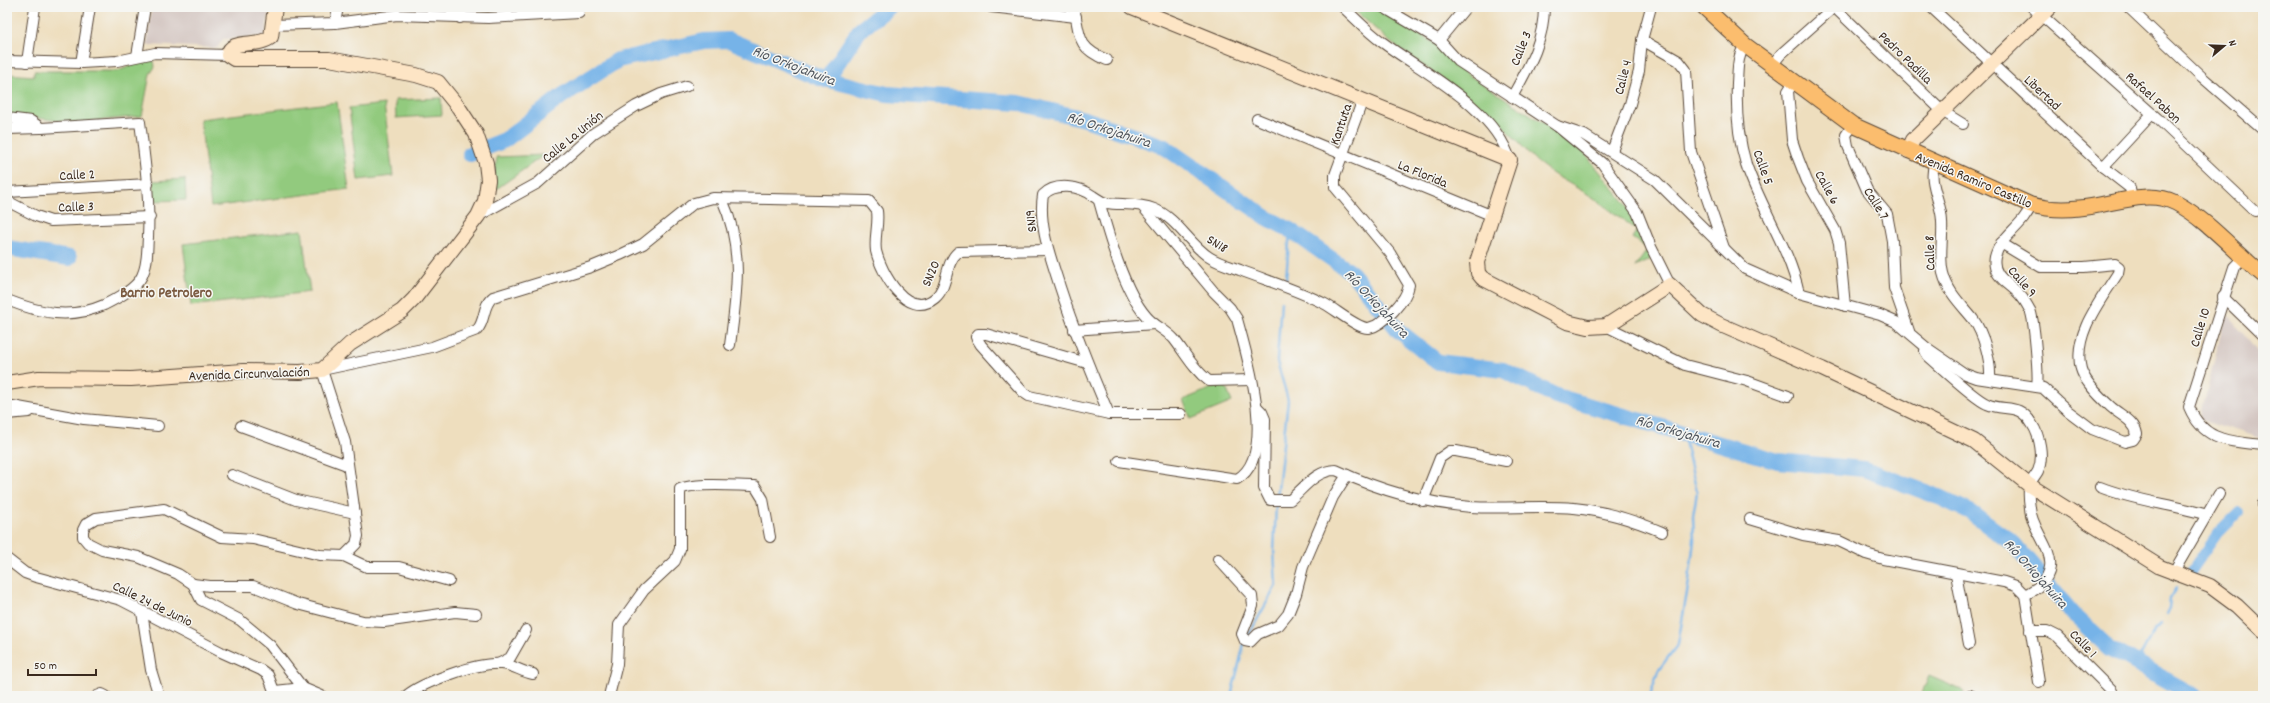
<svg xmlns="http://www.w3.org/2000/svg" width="2270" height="703" font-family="Dekko,sans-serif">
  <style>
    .industrial { fill: #cfc0bb }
    .green { fill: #92ca7e; stroke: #667a4e }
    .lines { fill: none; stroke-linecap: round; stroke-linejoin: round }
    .stream { stroke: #76b3e8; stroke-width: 2.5 }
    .canal { stroke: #76b3e8; stroke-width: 10 }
    .river { stroke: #76b3e8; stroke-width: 16 }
    .street-casing { stroke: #564536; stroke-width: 12 }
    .secondary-casing { stroke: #564536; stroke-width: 16 }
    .primary-casing { stroke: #564536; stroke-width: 17 }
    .street { stroke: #fff; stroke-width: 10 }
    .secondary { stroke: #fde5c5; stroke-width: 14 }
    .primary { stroke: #fbbd6e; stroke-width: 15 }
    .labels { text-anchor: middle; stroke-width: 3; stroke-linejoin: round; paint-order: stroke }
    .street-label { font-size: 14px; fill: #3b2a1e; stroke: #f6f6f2 }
    .water-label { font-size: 15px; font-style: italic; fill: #4d535b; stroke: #f6f6f2 }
    .neighbourhood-label { font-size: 15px; font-weight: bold; fill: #7a5a40; stroke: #f6f6f2 }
  </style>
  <rect width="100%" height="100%" fill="#f6f6f2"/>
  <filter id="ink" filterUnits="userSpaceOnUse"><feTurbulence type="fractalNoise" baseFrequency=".025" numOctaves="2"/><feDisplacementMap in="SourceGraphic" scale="8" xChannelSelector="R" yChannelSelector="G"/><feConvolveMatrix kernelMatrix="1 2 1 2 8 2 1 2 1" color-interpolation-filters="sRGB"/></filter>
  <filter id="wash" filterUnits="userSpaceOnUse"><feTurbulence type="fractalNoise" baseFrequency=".012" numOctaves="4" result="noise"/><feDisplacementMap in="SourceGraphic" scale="16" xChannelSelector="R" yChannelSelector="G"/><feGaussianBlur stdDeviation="0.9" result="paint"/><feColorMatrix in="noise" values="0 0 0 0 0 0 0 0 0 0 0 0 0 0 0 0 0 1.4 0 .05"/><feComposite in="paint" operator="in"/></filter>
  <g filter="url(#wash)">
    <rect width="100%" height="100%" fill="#eedebe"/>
    <g class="industrial">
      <path d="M152 7H270L265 36 223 39 217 48 147 45Z"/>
      <path d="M2226 312 2263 359V439L2200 419Z"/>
    </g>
    <g class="green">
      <path d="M1351 7H1378L1383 10 1444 50 1467 74 1578 145 1627 205 1651 259 1635 267 1648 249 1632 238 1637 230 1591 196 1553 174 1536 161 1493 115 1390 42Z"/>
      <path d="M145 60 154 61 155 67 150 74 142 116 75 123 7 114V74L34 76V71H118Z"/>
      <path d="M441 98 442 115 396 118 395 100Z"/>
      <path d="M337 102 349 189 211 207 200 119Z"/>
      <path d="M384 104 393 176 358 180 349 108Z"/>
      <path d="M544 155 488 195 493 182 497 157Z"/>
      <path d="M185 179 186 200 154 201 153 181Z"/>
      <path d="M302 230 310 292 191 306 183 244Z"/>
      <path d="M1224 383 1232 402 1191 419 1183 400Z"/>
      <path d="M1929 676 1964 691 1962 696H1921Z"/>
    </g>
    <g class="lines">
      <g class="stream">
        <path d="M1286 279 1290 230"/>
        <path d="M1277 498 1288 400 1277 361 1281 301"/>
        <path d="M2166 615 2169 609 2170 599 2177 588"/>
        <path d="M1247 638 1276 586 1274 551 1276 503"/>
        <path d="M2137 662 2153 632 2160 625"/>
        <path d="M1231 696 1244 644"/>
        <path d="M1650 696 1658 671 1678 644 1689 581 1694 540 1693 516 1697 492 1683 433"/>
      </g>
      <path class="canal" d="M2189 575 2218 533 2239 512"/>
      <g class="river">
        <path d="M826 80 859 31 889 7"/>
        <path d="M470 154 505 140 562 96 618 60 704 41 729 40 820 78 887 94 1019 103 1085 119 1163 146 1266 217 1290 230 1352 273 1399 331 1438 362 1503 370 1556 396 1778 461 1864 469 1939 497 1972 513 2014 544 2074 615 2109 648 2195 696"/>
        <path d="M7 248 69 258"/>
      </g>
    </g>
  </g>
  <g filter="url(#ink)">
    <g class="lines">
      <g class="street-casing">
        <g id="street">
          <path d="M991 7 1076 17"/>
          <path d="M1074 7C1080 37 1077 48 1107 60"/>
          <path d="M1343 7C1356 19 1368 32 1382 42 1424 73 1494 107 1510 160"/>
          <path d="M1383 7 1439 40 1458 61 1557 126 1602 163 1637 212 1651 247 1670 285"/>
          <path d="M1834 7 1942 111 1963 124"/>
          <path d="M1931 7 2103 167 2130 188 2132 198"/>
          <path d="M2032 7 2158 119 2255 211"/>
          <path d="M2128 7 2202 77 2263 130"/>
          <path d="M460 18 462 7"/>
          <path d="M335 23 338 7"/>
          <path d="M273 25 335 23 397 15 488 18 579 13"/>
          <path d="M1439 40 1466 7"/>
          <path d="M1642 40 1679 61 1686 70 1691 152 1724 248"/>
          <path d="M1745 45C1737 57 1738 68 1737 83 1736 109 1738 138 1746 164 1761 209 1789 247 1799 293"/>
          <path d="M137 56 145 7"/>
          <path d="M7 61 81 63 117 61 155 53 228 55"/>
          <path d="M27 62 35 7"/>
          <path d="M81 63 90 7"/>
          <path d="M1772 65 1781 54 1834 7"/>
          <path d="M1794 82 1788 91 1792 140 1798 158 1807 181 1835 230 1839 243 1845 306"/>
          <path d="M1512 97C1528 68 1544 42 1544 7"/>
          <path d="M7 118 31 121 41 128 140 122C145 161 150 198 148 237 147 250 148 264 142 276 136 289 116 299 104 305 70 320 40 313 7 300"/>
          <path d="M1257 119 1493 216"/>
          <path d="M1853 125 1846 135 1848 146 1867 190 1887 214 1892 241 1894 288 1909 331"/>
          <path d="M1557 126 1584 135 1655 180 1745 269 1799 293 1880 315 1896 322 1927 348 1965 374 1976 378 2043 388 2068 411 2092 429 2125 442 2133 440 2137 434C2135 421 2120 415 2111 407 2101 398 2085 383 2081 369 2072 335 2101 300 2118 273L2119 267 2115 264 2084 267H2041L2001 243"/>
          <path d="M7 129 41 128"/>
          <path d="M1612 151 1630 104 1639 71 1642 40 1651 7"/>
          <path d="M1935 163C1928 179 1938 196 1941 213 1945 233 1938 254 1943 273 1948 293 1961 304 1973 319 1984 334 1991 361 1990 379"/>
          <path d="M2103 167 2152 114"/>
          <path d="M7 192 148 184"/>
          <path d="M722 199C744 247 737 294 730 345"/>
          <path d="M7 201 36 216 51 221 150 217"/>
          <path d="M1099 201C1108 233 1124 291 1146 316 1154 326 1165 329 1174 339 1185 353 1194 370 1209 381L1251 380"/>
          <path d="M2031 205C2024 226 2000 236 1995 257 1991 277 2010 283 2020 295 2024 299 2027 305 2030 310 2034 318 2039 376 2037 386"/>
          <path d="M478 216 538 183 594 133 636 106 661 94 687 86"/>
          <path d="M2242 259 2234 267 2189 407C2204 442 2229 441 2263 445"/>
          <path d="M2223 297 2263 336"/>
          <path d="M1606 326 1685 365 1747 381 1788 396"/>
          <path d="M1074 330 1154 324"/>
          <path d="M1925 351 1928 356C1941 367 1974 399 1987 404 2005 412 2019 402 2032 424 2040 436 2044 457 2038 471 2036 475 2032 479 2030 484 2028 489 2029 501 2030 508 2031 528 2053 549 2050 567 2048 582 2036 589 2025 595"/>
          <path d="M1087 363 986 334H978L976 337 981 345 1023 392 1029 396 1109 414H1181"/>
          <path d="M7 405 84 419 158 426"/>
          <path d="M1257 407 1262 412 1265 419 1264 488 1270 500H1290C1304 488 1316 470 1336 470 1379 490 1423 503 1471 507 1505 509 1540 505 1574 508 1605 511 1634 520 1662 532"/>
          <path d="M7 414 29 412"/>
          <path d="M1109 414C1091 372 1074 330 1060 287 1051 258 1038 225 1043 195 1055 182 1080 186 1093 196 1098 199 1101 202 1106 203 1122 205 1139 203 1154 209 1177 218 1189 244 1209 257 1218 263 1229 266 1240 270 1268 281 1298 290 1325 304 1335 309 1358 329 1369 328 1384 325 1407 299 1409 285L1390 253 1335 187V175L1362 102"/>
          <path d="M241 426 347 465"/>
          <path d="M1119 461 1237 479C1278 456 1247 355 1237 319L1230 308 1214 292 1143 207"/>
          <path d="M232 475 296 500 355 513"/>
          <path d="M2100 487C2135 501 2172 504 2207 515"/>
          <path d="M1423 501 1440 458 1450 451H1456L1506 461"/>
          <path d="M2263 503V511"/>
          <path d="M1750 519 1803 535 1839 541 1866 554 1883 559 2004 582 2016 586 2025 595 2039 682"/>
          <path d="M344 556 356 544 358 536 345 442 322 370 432 347 477 330C486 321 482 305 493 297L591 267 620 255 643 244 694 203 713 198 869 201 877 211C879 224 874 237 876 251 881 272 907 321 935 298 949 286 944 264 958 252L1048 250"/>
          <path d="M7 559 25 573 36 577 121 600 221 652 261 670 268 675 276 696"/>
          <path d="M1218 559 1252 596 1253 606 1242 634 1245 641 1250 642 1258 634 1279 625 1288 614 1296 594 1303 567 1333 497 1347 475"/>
          <path d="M2173 573 2219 494"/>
          <path d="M1956 574 1969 644"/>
          <path d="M193 584 210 586H253L298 604 363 621 384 622 455 612 476 614"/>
          <path d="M142 612 151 670 159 696"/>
          <path d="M2030 631H2047L2057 636 2112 691"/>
          <path d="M498 664 510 658 526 630"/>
          <path d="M303 688 270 645 240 620 201 600 193 584 178 574 138 557 102 550 88 543 83 537V530L86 524 96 518 164 509 222 537 253 539 320 555 344 556 367 567H399L449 581"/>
          <path d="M275 691 303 688 322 696"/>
          <path d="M1970 695 1972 696"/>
          <path d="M97 696 102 694 106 696"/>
          <path d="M406 696C423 682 478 662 501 664 511 664 522 672 533 674"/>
          <path d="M609 696 617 664 619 625 644 590 675 561 680 549V489C695 482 737 486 755 486L763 499 770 537"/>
        </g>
      </g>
      <g class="secondary-casing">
        <g id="secondary">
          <path d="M1132 7 1510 160 1477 262 1478 273 1482 278 1567 322 1588 327 1606 326 1670 285 1702 315 1721 325 1822 369 1974 441 2029 485 2160 567 2210 586 2237 606 2263 631"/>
          <path d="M1908 151 1913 140 2050 7"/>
          <path d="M7 383 39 378 131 379 243 371 300 372 322 370 350 344 402 311 414 299 478 216 485 201 488 180 486 163 476 134 459 108 438 82 416 75 329 59H234L228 55C230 38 258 48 271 37L275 7"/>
        </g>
      </g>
      <g class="primary-casing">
        <path id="primary" d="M1704 7 1745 45 1853 125 2031 205C2047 209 2063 210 2079 208 2110 206 2146 188 2176 203 2207 219 2235 252 2263 275"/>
      </g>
      <use href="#street" class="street"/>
      <use href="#secondary" class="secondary"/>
      <use href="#primary" class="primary"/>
    </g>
  </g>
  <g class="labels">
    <g class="street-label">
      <text transform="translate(1520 48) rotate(-68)" y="5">Calle 3</text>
      <text transform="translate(1906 57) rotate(44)" y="5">Pedro Padilla</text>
      <text transform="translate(1622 77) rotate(-76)" y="5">Calle 4</text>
      <text transform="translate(2043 92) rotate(43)" y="5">Libertad</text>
      <text transform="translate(2154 97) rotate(42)" y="5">Rafael Pabon</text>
      <text transform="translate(1340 124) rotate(-71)" y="5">Kantuta</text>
      <text transform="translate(572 136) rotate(-39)" y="5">Calle La Unión</text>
      <text transform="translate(1764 167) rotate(70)" y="5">Calle 5</text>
      <text transform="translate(1423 173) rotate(22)" y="5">La Florida</text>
      <text transform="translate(77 174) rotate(-3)" y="5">Calle 2</text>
      <text transform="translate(1974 179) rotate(23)" y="5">Avenida Ramiro Castillo</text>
      <text transform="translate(1828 187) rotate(61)" y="5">Calle 6</text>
      <text transform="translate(1877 203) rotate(58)" y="5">Calle 7</text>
      <text transform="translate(76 206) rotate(-2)" y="5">Calle 3</text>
      <text transform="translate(1030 221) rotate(-96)" y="5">SN19</text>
      <text transform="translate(1218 243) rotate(32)" y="5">SN18</text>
      <text transform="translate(1929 253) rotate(-92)" y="5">Calle 8</text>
      <text transform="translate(930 273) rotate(-67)" y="5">SN20</text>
      <text transform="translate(2023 281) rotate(49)" y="5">Calle 9</text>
      <text transform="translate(2199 327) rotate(-73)" y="5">Calle 10</text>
      <text transform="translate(249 373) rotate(-2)" y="5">Avenida Circunvalación</text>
      <text transform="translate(153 603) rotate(26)" y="5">Calle 24 de Junio</text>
      <text transform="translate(2084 643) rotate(46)" y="5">Calle 1</text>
    </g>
    <g class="water-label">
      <text transform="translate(794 65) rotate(21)" y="5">Río Orkojahuira</text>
      <text transform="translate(1109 129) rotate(18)" y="5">Río Orkojahuira</text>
      <text transform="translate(1377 303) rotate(47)" y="5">Río Orkojahuira</text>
      <text transform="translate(1678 431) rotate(16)" y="5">Río Orkojahuira</text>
      <text transform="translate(2036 573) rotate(48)" y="5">Río Orkojahuira</text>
    </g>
    <g class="neighbourhood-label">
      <text x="166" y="297">Barrio Petrolero</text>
    </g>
  </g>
  <rect width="2270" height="703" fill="none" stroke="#f6f6f2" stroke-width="24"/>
  <g transform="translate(2224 46) rotate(71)" stroke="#f6f6f2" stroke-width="3" paint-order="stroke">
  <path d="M0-3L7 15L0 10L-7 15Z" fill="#3b2a1e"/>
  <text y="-6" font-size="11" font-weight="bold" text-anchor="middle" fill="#3b2a1e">N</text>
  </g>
  <path d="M28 669v6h68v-6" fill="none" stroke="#3b2a1e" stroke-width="2"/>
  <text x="34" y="669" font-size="12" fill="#3b2a1e" stroke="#f6f6f2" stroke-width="3" paint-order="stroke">50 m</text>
</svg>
